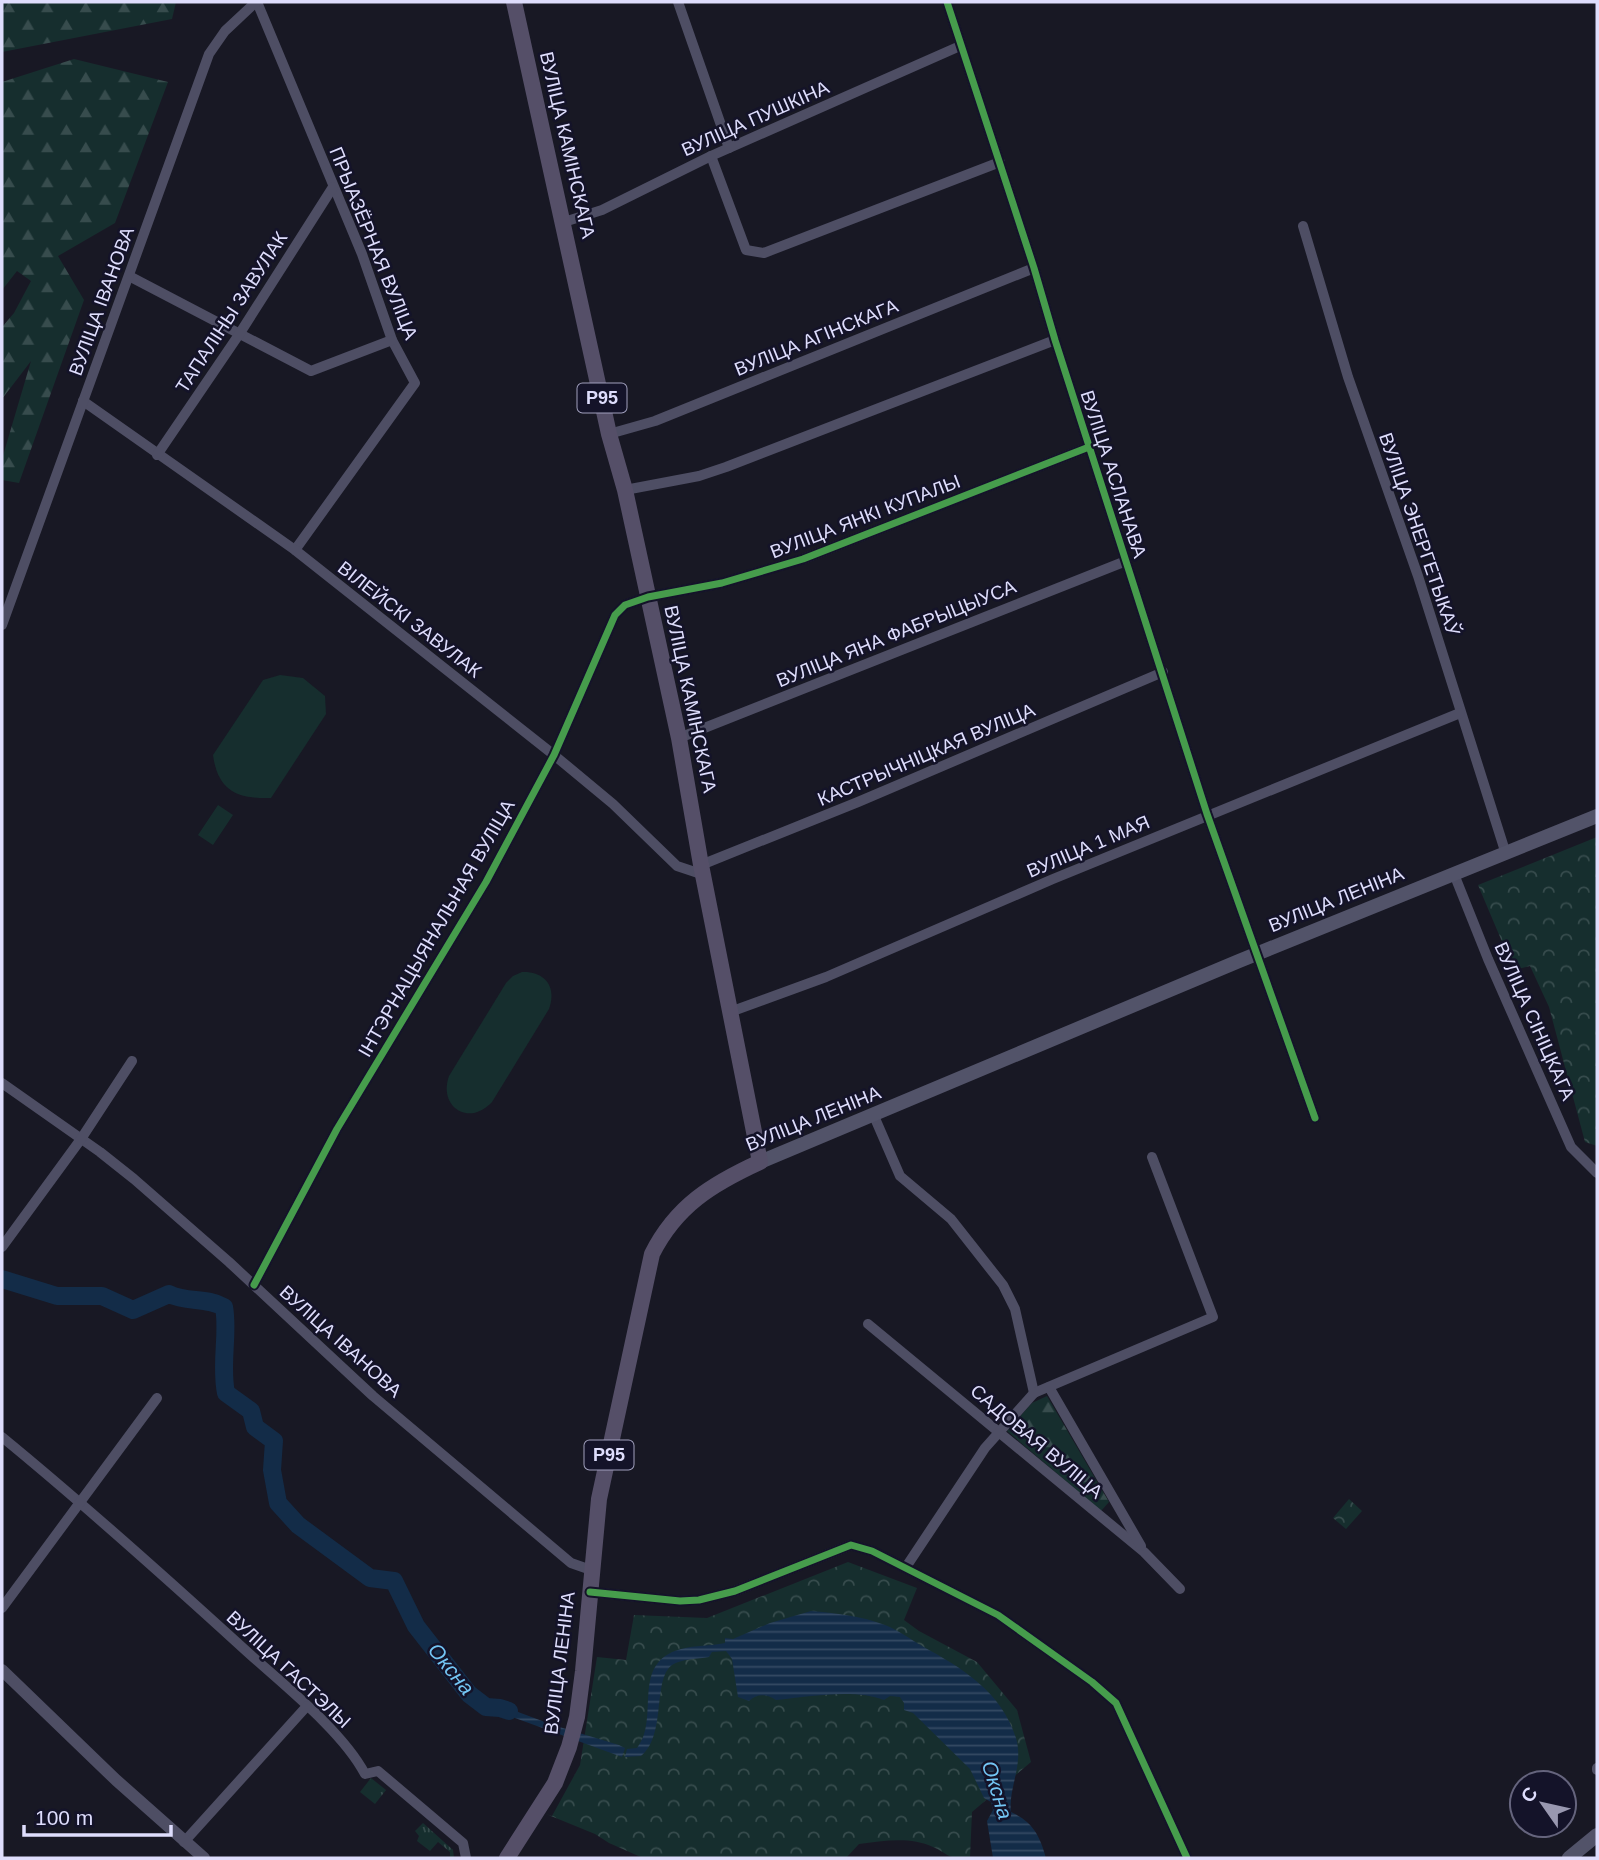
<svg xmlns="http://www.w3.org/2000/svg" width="1599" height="1860" font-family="Helvetica,sans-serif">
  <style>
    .grass { fill: url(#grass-tufts) }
    .forest { fill: url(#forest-firs) }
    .park { fill: url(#park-crowns) }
    .pitch { fill: #162e2e }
    .water { fill: url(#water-rules) }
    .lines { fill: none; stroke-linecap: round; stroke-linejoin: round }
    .river { stroke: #132c48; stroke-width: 18 }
    .minor { stroke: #4e4e64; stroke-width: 10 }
    .tertiary { stroke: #4e4e64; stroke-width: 12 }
    .secondary { stroke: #525369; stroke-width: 14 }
    .primary { stroke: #554f68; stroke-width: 16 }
    .cycleway-casing { stroke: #141329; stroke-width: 11 }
    .cycleway { stroke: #469c4c; stroke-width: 7 }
    .labels { text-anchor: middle; stroke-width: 5; stroke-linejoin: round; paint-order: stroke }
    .shield { fill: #141329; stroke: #a1a0bd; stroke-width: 2 }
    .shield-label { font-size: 18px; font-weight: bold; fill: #deddfc }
    .street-label { font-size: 19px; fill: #deddfc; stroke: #141329 }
    .water-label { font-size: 21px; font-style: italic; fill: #73c5f4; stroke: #141329 }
  </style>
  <defs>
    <pattern id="grass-tufts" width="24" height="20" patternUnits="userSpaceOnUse" patternTransform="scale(1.75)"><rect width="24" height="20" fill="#162e2e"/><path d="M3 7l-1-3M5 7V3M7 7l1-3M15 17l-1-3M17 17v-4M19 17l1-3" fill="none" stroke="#374c4d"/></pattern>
    <pattern id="forest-firs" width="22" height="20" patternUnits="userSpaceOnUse" patternTransform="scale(1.75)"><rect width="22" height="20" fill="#162e2e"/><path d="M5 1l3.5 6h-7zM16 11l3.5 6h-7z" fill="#374c4d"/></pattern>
    <pattern id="park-crowns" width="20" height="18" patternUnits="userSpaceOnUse" patternTransform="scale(1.75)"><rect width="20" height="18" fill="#162e2e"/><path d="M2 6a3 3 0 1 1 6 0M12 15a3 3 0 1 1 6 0" fill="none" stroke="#374c4d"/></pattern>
    <pattern id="water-rules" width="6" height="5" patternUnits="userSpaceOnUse" patternTransform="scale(1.75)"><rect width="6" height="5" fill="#132c48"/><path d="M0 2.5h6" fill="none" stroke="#354a63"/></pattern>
  </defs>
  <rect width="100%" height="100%" fill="#181824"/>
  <g class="grass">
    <path d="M371 1778 386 1790 375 1804 360 1792Z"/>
    <path d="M423 1823 453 1850 454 1858H450V1852L438 1842 430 1851 417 1841 419 1836 415 1831Z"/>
  </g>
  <g class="forest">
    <path d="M2 2H176L172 19 2 52Z"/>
    <path d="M74 59 168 82 115 223 58 256 84 300 19 483 2 480V459L31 361 2 399V327L14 313 31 281 17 271 2 290V82Z"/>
    <path d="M1047 1396 1109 1502 1101 1511 1007 1431 1032 1403Z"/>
  </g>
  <g class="park">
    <path d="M1597 837V1146L1585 1142 1549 1007 1530 966 1514 970 1478 885Z"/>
    <path d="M1349 1499 1362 1511 1346 1529 1333 1518Z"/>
    <path d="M848 1562 917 1588 904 1620 919 1631 977 1662 1017 1710 1031 1762 972 1812 970 1858C945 1858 952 1856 933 1847 910 1836 883 1841 859 1844L846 1858H643L609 1843 595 1834 546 1814 552 1816 580 1765 597 1657 626 1660 634 1615 707 1618Z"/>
  </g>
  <g class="pitch">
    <path d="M280 675 303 678 325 696 326 714 271 798C237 799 218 791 213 755L263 680Z"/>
    <path d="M218 805 233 815 213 845 198 835Z"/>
    <path d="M522 972C545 971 557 987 549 1009L492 1102C469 1127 438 1107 449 1076L506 983 513 976Z"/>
  </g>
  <g class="water">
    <path d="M811 1611C835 1613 862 1616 885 1625 898 1630 910 1639 922 1646 962 1668 1001 1691 1016 1738 1024 1765 1008 1788 1011 1812 1033 1822 1040 1836 1046 1858H993L987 1821 993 1810 991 1802 984 1798 970 1769 913 1713 904 1710V1703L900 1697 890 1696 884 1700C854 1688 807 1697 776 1700 767 1694 757 1693 749 1701L738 1697 732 1659 726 1651 712 1652 709 1657C698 1659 681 1659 672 1665 652 1680 667 1735 641 1756L625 1757 627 1749 637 1748C661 1718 629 1663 681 1649 696 1645 710 1646 725 1643V1638L733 1639 770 1623Z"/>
    <path d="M497 1704 553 1725 619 1745 625 1748 622 1757 515 1718 503 1711 486 1707Z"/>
  </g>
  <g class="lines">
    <path class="river" d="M2 1279 57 1296H102L133 1310 169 1294C187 1303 206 1297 224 1307 229 1334 220 1363 226 1393L251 1411 255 1427 274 1441 272 1470 278 1503 298 1525 370 1578 394 1581 416 1626 469 1694 486 1707 500 1708 509 1711"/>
    <g class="minor">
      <path d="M257 2 362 254 392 340 415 383 295 550"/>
      <path d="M678 2 729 148"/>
      <path d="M947 2 1034 268 1055 340 1207 814 1315 1118"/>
      <path d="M711 156 746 250 764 253 1000 162"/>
      <path d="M564 222 602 210 711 156 960 46"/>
      <path d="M1303 226 1348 377 1418 576 1506 854"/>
      <path d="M129 276 311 371 392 340"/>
      <path d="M83 401 295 550 554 755 613 804 677 866 704 875"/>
      <path d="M609 434 655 421 1034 268"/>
      <path d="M157 455 240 333 333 187"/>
      <path d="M625 490 699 476 726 467 1055 340"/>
      <path d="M2 625 209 54 225 31 256 2"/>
      <path d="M679 738 1126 561"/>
      <path d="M701 865 858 802 1163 672"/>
      <path d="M1454 874 1488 959 1571 1147 1597 1173"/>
      <path d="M730 1012 826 977 1053 879 1460 713"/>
      <path d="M2 1083 100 1152 134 1179 229 1262 373 1396 571 1563 591 1570"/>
      <path d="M874 1116 900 1176 951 1219 1003 1285 1015 1309 1034 1393"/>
      <path d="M2 1247 81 1139 132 1061"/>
      <path d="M254 1285 337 1129 486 882 554 755 615 615 625 605 648 597 722 583 803 559 1089 447"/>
      <path d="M868 1324 1144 1552 1180 1589"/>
      <path d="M1049 1387 1141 1546"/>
      <path d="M2 1437C85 1505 164 1576 243 1648 280 1682 342 1730 365 1774L378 1771 463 1843 466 1858"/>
      <path d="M906 1567 985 1448 1034 1393 1213 1317 1152 1157"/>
      <path d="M590 1592 680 1601 699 1600 735 1591 851 1545 872 1551 998 1615 1092 1682 1116 1703 1187 1858"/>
      <path d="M2 1608 157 1398"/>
      <path d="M1597 1768V1770"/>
      <path d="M184 1842 307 1706"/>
    </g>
    <path class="tertiary" d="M2 1670 116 1780 204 1858"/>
    <g class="secondary">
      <path d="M760 1162 1239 961 1597 816"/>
      <path d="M1569 1858 1597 1835"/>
    </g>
    <path class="primary" d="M507 1858 555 1783 569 1747 577 1717 583 1671 599 1499 652 1254C676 1206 712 1184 760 1162L701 865 679 738 625 490 609 434 514 2"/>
    <g class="cycleway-casing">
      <g id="cycleway">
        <path d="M947 2 1034 268 1055 340 1207 814 1315 1118"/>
        <path d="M254 1285 337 1129 486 882 554 755 615 615 625 605 648 597 722 583 803 559 1089 447"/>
        <path d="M590 1592 680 1601 699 1600 735 1591 851 1545 872 1551 998 1615 1092 1682 1116 1703 1187 1858"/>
      </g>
    </g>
    <use href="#cycleway" class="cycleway"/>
  </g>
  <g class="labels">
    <g class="shield">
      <rect x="577.5" y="383.5" width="49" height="29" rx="5"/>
      <rect x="584.5" y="1440.5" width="49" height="29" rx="5"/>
    </g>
    <g class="shield-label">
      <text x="602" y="404">Р95</text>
      <text x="609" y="1461">Р95</text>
    </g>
    <g class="street-label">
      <text transform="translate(755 118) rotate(-24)" y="7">ВУЛІЦА ПУШКІНА</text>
      <text transform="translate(568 145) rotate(77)" y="7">ВУЛІЦА КАМІНСКАГА</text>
      <text transform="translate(374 243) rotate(68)" y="7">ПРЫАЗЁРНАЯ ВУЛІЦА</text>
      <text transform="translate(101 301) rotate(-70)" y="7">ВУЛІЦА ІВАНОВА</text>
      <text transform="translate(231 312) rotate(-57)" y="7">ТАПАЛІНЫ ЗАВУЛАК</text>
      <text transform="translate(816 337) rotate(-22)" y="7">ВУЛІЦА АГІНСКАГА</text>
      <text transform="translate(1114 474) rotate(72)" y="7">ВУЛІЦА АСЛАНАВА</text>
      <text transform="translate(865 516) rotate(-21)" y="7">ВУЛІЦА ЯНКІ КУПАЛЫ</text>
      <text transform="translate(1420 534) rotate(71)" y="7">ВУЛІЦА ЭНЕРГЕТЫКАЎ</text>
      <text transform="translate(410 619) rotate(38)" y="7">ВІЛЕЙСКІ ЗАВУЛАК</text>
      <text transform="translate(896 633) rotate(-22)" y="7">ВУЛІЦА ЯНА ФАБРЫЦЫУСА</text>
      <text transform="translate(691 699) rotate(78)" y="7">ВУЛІЦА КАМІНСКАГА</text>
      <text transform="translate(926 754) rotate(-23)" y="7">КАСТРЫЧНІЦКАЯ ВУЛІЦА</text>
      <text transform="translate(1088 846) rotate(-23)" y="7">ВУЛІЦА 1 МАЯ</text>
      <text transform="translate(1336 899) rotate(-22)" y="7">ВУЛІЦА ЛЕНІНА</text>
      <text transform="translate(436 928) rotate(-60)" y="7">ІНТЭРНАЦЫЯНАЛЬНАЯ ВУЛІЦА</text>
      <text transform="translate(1535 1021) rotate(66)" y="7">ВУЛІЦА СІНІЦКАГА</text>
      <text transform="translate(813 1118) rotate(-22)" y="7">ВУЛІЦА ЛЕНІНА</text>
      <text transform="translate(341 1341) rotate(42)" y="7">ВУЛІЦА ІВАНОВА</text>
      <text transform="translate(1037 1441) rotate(40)" y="7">САДОВАЯ ВУЛІЦА</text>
      <text transform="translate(559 1663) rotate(-83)" y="7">ВУЛІЦА ЛЕНІНА</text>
      <text transform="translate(289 1669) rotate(43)" y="7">ВУЛІЦА ГАСТЭЛЫ</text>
    </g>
    <g class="water-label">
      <text transform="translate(451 1669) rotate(51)" y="7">Оксна</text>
      <text transform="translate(997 1790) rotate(73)" y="7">Оксна</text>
    </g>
  </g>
  <rect width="1599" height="1860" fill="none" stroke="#deddfc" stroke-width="7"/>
  <g transform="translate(1543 1804) rotate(304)"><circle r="33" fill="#141329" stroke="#65647d" stroke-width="2"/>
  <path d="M0-5L12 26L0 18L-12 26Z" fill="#9998b0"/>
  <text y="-10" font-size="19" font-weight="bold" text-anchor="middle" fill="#deddfc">С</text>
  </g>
  <path d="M24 1825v10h147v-10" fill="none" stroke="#deddfc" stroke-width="3.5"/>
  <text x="35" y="1825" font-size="21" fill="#deddfc" stroke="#141329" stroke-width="5" paint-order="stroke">100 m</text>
</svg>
